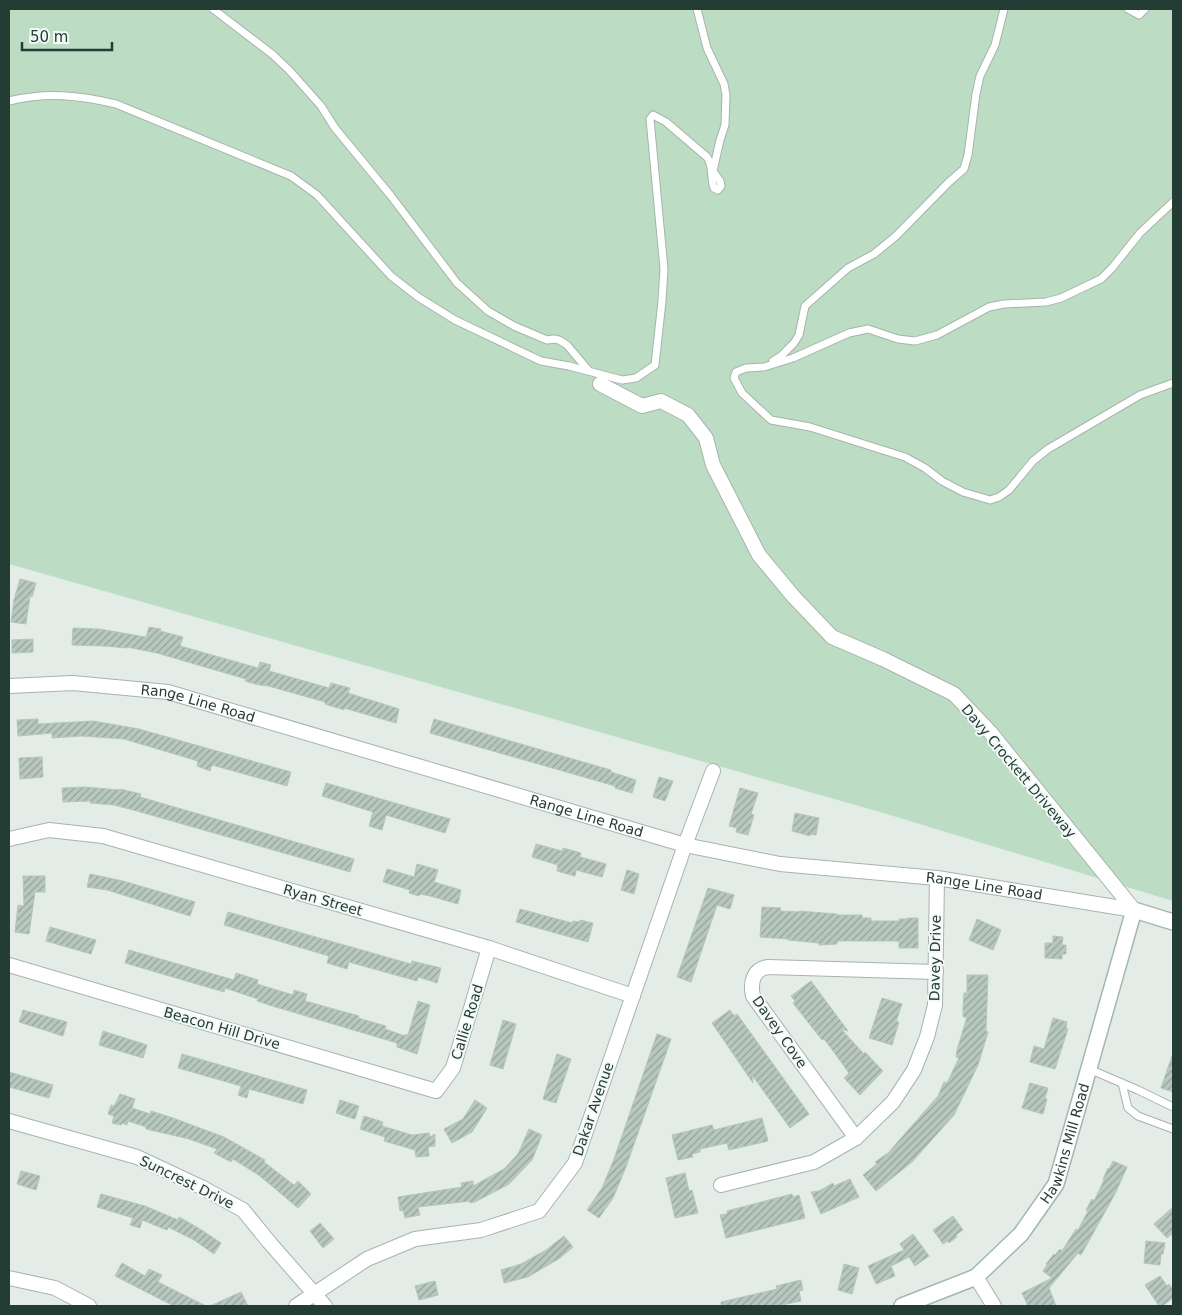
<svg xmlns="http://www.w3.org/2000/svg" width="1182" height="1315" font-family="'DejaVu Sans',sans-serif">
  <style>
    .grass { fill: #bcddc3 }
    .building { fill: url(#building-hatch); stroke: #b5c6be }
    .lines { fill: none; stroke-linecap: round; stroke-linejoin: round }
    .lane-casing { stroke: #a6b4ae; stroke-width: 9 }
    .street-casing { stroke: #a6b4ae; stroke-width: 16 }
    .secondary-casing { stroke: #a1b8ae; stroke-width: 18 }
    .lane { stroke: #fff; stroke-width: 7 }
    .street { stroke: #fff; stroke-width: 14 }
    .secondary { stroke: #fff; stroke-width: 15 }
    .labels { text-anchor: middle; stroke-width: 4; stroke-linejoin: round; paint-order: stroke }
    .street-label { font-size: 14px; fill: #233d34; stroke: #f3f9f6 }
  </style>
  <defs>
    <pattern id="building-hatch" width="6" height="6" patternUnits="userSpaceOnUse" patternTransform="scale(1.25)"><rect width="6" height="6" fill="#b8c7c0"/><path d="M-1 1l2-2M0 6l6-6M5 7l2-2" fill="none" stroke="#95a39d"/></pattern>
  </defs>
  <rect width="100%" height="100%" fill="#e3ece7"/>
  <path class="grass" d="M9 9H1173V901L880 812 9 564Z"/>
  <g class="building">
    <path d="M20 579 36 583 32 597 30 596 26 624 11 622 14 600Z"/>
    <path d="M149 627 161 629 160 631 183 637 180 646 198 651 258 668 260 662 271 665 269 671 329 688 331 683 350 688 348 693 399 709 396 723 344 708V710L325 704V702L265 685V686L255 684 245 681 246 679 157 653 127 647V648L104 646 72 645 73 628 99 629 146 637Z"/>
    <path d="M33 639V652L12 653V640Z"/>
    <path d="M38 719V724L93 721 139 729 291 772 287 786 212 765 210 771 197 766 198 761 124 739 82 736 52 738V733L18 736 17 720Z"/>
    <path d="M434 719 611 770V772L636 780 632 793 615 788V786L430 733Z"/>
    <path d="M42 757 43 777 20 779 19 758Z"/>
    <path d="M659 777 673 781 665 801 653 797Z"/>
    <path d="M326 783 450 819 445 833 386 815 382 830 369 826 373 812 322 796Z"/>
    <path d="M86 787 119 790 120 789 141 794 140 797 354 859 350 872 137 811 114 805 90 803 91 801 63 802 62 788Z"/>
    <path d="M740 788 758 793 751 814 754 815 748 835 736 832 737 828 729 826Z"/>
    <path d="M795 813 819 818 816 835 810 834V836L792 831Z"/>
    <path d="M536 844 562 851 563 848 581 853 580 857 606 864 602 877 576 870 575 876 557 871 558 865 532 857Z"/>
    <path d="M417 864 438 870 434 882 461 890 458 904 430 896 420 894 419 896 409 893 410 890 383 882 387 869 414 877Z"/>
    <path d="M627 870 639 874 634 894 621 890Z"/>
    <path d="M90 874 123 881 195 902 190 916 107 890 87 887Z"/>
    <path d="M23 876H45V892H35L29 934 15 932 18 905 24 906Z"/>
    <path d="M708 888 734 895 730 909 717 905 691 982 677 977Z"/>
    <path d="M762 907 781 908 780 911 799 912V911L837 914V915H862V918H871V921H899V919H907V918H918V948H899V941H837V944L819 945V943L788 940V939L760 937Z"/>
    <path d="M520 909 572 923 573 921 579 922 580 920 593 923 588 942 516 922Z"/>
    <path d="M228 912 411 964 412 961 441 968 437 983 418 977 417 981 349 962 347 969 327 963 329 956 224 925Z"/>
    <path d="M977 919 1001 930 993 950 969 940Z"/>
    <path d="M50 927 96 940 91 954 46 941Z"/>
    <path d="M1053 936 1063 937 1062 945H1066V954H1062V959L1045 958V943H1053Z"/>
    <path d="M129 950 234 980 236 973 258 980 257 984 293 995 294 990 307 994 305 1001 359 1016 358 1018 386 1026 385 1029 405 1036 406 1034 408 1035 418 1001 430 1005 417 1054 397 1047V1043L269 1005 257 1001 258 999 225 988 224 992 125 963Z"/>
    <path d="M967 975H988L986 1031 988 1032 978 1065 954 1115 912 1162 876 1191 863 1175 877 1164 875 1162 888 1153 938 1096 944 1082 947 1083 959 1058 956 1057 957 1050 967 1017H963V1008L964 993H967Z"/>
    <path d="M811 981 848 1031 841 1029 864 1054 865 1052 883 1071 860 1095 844 1078 849 1073 828 1044 824 1039 822 1040 793 1003 795 1001 791 996Z"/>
    <path d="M882 998 902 1004 896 1022H899L892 1045 869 1038Z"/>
    <path d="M23 1010 67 1022 63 1036 19 1022Z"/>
    <path d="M730 1010 734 1016 737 1014 809 1114 790 1128 752 1075 753 1083 712 1023Z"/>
    <path d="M1053 1018 1067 1022 1066 1028 1068 1029 1055 1069 1030 1062 1034 1046 1044 1049Z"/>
    <path d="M503 1020 516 1024 503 1069 490 1065Z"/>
    <path d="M103 1031 147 1045 143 1058 99 1045Z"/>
    <path d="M657 1034 671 1039 626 1167 613 1198 599 1218 587 1210 602 1188 614 1159Z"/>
    <path d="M182 1054 307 1090 303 1104 249 1089 247 1098 238 1095 241 1086 178 1068Z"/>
    <path d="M557 1054 571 1059 556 1103 543 1099Z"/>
    <path d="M1172 1056 1173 1057V1092L1161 1088Z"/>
    <path d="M9 1072 53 1085 49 1098 9 1087Z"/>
    <path d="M1030 1083 1048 1088 1045 1098 1047 1099 1043 1114 1022 1108Z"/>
    <path d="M120 1094 135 1099 132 1108 150 1114 151 1111 173 1118 224 1137 265 1160 264 1162 294 1185 298 1181 311 1194 298 1208 260 1176 233 1159 231 1162 214 1153 217 1149 189 1139 146 1129V1127L128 1121 127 1125 122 1123 121 1125 112 1123 114 1116 108 1114 111 1105 114 1106Z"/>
    <path d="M340 1100 359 1106 355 1119 336 1113Z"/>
    <path d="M475 1100 487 1108 472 1132 452 1143 444 1129 463 1119Z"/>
    <path d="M364 1116 383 1122 382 1126 412 1135 429 1133 430 1137 435 1134V1146L428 1147 429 1156 416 1157 415 1150 384 1141 385 1137 360 1129Z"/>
    <path d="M762 1118 768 1141 729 1150 727 1143 700 1149V1152L692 1154 693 1157 678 1160 672 1135 712 1125 714 1130Z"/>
    <path d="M529 1129 542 1135 532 1160 509 1184 475 1202 470 1203V1201L418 1207 420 1215 405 1218 403 1210 400 1211 398 1197 462 1187 461 1183 473 1181V1186L504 1169 518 1154Z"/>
    <path d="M1113 1161 1127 1167 1116 1192 1081 1255 1078 1253 1049 1288 1056 1306H1028L1022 1293 1052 1278 1043 1271 1047 1265 1046 1264 1054 1254 1055 1255 1060 1249 1062 1251 1076 1229 1078 1230 1088 1211 1086 1210 1092 1199 1094 1201 1104 1180 1103 1179 1108 1168 1109 1169Z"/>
    <path d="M21 1171 40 1176 36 1190 17 1184Z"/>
    <path d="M685 1173 689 1191 692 1190 698 1213 675 1218 666 1178Z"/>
    <path d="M850 1179 859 1197 821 1214 811 1192 819 1191 833 1183 834 1186Z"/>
    <path d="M101 1194 145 1206 178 1220 179 1217 200 1229 221 1243 214 1254 194 1240 168 1227 167 1230 142 1220 140 1228 130 1225 133 1218 97 1207Z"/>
    <path d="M792 1194 793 1197 799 1195 805 1218 726 1238 720 1215 727 1214V1211Z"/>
    <path d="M1173 1207V1233L1167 1238 1154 1224Z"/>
    <path d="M953 1216 963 1230 956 1235 957 1237 949 1243 948 1241 943 1244 933 1230Z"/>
    <path d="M320 1223 334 1239 323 1248 310 1231Z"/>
    <path d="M913 1234 929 1256 915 1266 909 1257 891 1266 895 1276 876 1284 868 1266 904 1250 900 1244Z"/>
    <path d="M564 1236 573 1247 560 1258 528 1277 504 1283 501 1270 521 1264 546 1250Z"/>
    <path d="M1146 1241 1165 1243 1163 1254H1161L1160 1265 1144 1263Z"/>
    <path d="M122 1263 145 1276 149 1269 162 1275 158 1282 206 1306H174L156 1297 115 1276Z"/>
    <path d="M844 1264 859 1268 852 1294 838 1290Z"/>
    <path d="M1160 1276 1167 1286 1169 1284 1173 1290V1298L1162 1306H1159L1145 1285Z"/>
    <path d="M801 1280 803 1290 799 1291 801 1301 777 1306H721V1302L777 1289 776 1286Z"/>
    <path d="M435 1281 438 1295 419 1300 415 1286Z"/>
    <path d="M241 1292 248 1306H210Z"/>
  </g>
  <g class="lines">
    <g class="lane-casing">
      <g id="lane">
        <path d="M213 9 272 54 289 70 321 106 335 128 391 196 457 283 488 311 514 326 547 340 554 339 559 340 567 345 589 371"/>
        <path d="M1128 9 1139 15 1145 9"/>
        <path d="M9 101C47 92 78 95 116 104L291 176 317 195 391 276 418 297 455 320 541 361 569 366 622 380 636 378 655 365 662 301 664 269 650 119 653 115 666 122 707 157C714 167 710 177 714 188L718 190 721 186 720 181 713 171 720 140 725 125 726 95 724 84 707 48 697 9"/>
        <path d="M1173 202 1140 233 1112 268 1101 279 1061 298 1046 302 1004 304 989 307 937 335 915 341 898 339 868 329 849 333 793 358 764 367 746 368 736 372 734 378 742 393 771 420 810 427 905 457 925 468 942 481 963 492 990 500 999 497 1009 490 1033 461 1048 449 1140 395 1173 383"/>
        <path d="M773 361 781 356 794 343 799 335 805 306 848 268 874 254 896 236 949 182 964 169 968 155 976 94 980 76 995 45 1004 9"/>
        <path d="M1089 1069 1138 1090 1173 1107"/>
        <path d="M1122 1083 1128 1108 1138 1116 1173 1129"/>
      </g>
    </g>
    <g class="street-casing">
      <g id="street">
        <path d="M600 384 642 406 661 401 688 415 706 438 713 465 759 555 793 596 832 637 883 659 954 694 990 732 1134 910"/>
        <path id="s1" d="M9 686 73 683 168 692 685 845 780 864 937 878 1134 910"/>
        <path d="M9 839 49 830 103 836 489 948 633 996"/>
        <path d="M9 965 436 1091 453 1068 489 948"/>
        <path d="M9 1121 137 1157 201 1187 243 1210 269 1242 325 1306"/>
        <path d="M856 1138 753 996C750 983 753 969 768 967L936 972"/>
        <path d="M721 1185 814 1162 856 1138 893 1102 914 1070 927 1037 935 1005 937 878"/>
        <path d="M976 1277 994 1306"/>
        <path d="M9 1278 55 1288 89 1306"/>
        <path d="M296 1306 367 1259 415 1239 481 1230 539 1211 575 1163 685 845 713 771"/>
      </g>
    </g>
    <g class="secondary-casing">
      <g id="secondary">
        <path id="s2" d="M902 1306 976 1277 1021 1234 1056 1184 1134 910 1173 922"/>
      </g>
    </g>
    <use href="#lane" class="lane"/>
    <use href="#street" class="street"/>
    <use href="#secondary" class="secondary"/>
  </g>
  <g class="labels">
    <g class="street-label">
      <text dy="5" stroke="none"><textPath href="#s1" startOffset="191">Range Line Road</textPath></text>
      <text transform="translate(1019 771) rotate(50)" y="5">Davy Crockett Driveway</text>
      <text dy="5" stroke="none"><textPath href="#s1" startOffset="596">Range Line Road</textPath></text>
      <text dy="5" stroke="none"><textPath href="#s1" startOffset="1001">Range Line Road</textPath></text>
      <text transform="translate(323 900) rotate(16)" y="5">Ryan Street</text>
      <text transform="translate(935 958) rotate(-89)" y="5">Davey Drive</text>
      <text transform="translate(467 1022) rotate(-73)" y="5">Callie Road</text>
      <text transform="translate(222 1028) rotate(16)" y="5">Beacon Hill Drive</text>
      <text transform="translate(780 1032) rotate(55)" y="5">Davey Cove</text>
      <text transform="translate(593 1109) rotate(-71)" y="5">Dakar Avenue</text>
      <text dy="5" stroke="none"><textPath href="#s2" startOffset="244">Hawkins Mill Road</textPath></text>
      <text transform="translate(187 1182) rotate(26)" y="5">Suncrest Drive</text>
    </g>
  </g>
  <rect width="1182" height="1315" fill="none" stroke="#233d34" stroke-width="20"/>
  <path d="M22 42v8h90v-8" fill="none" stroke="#233d34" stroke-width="2.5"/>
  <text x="30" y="42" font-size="15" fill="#233d34" stroke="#f3f9f6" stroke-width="4" paint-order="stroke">50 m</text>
</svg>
